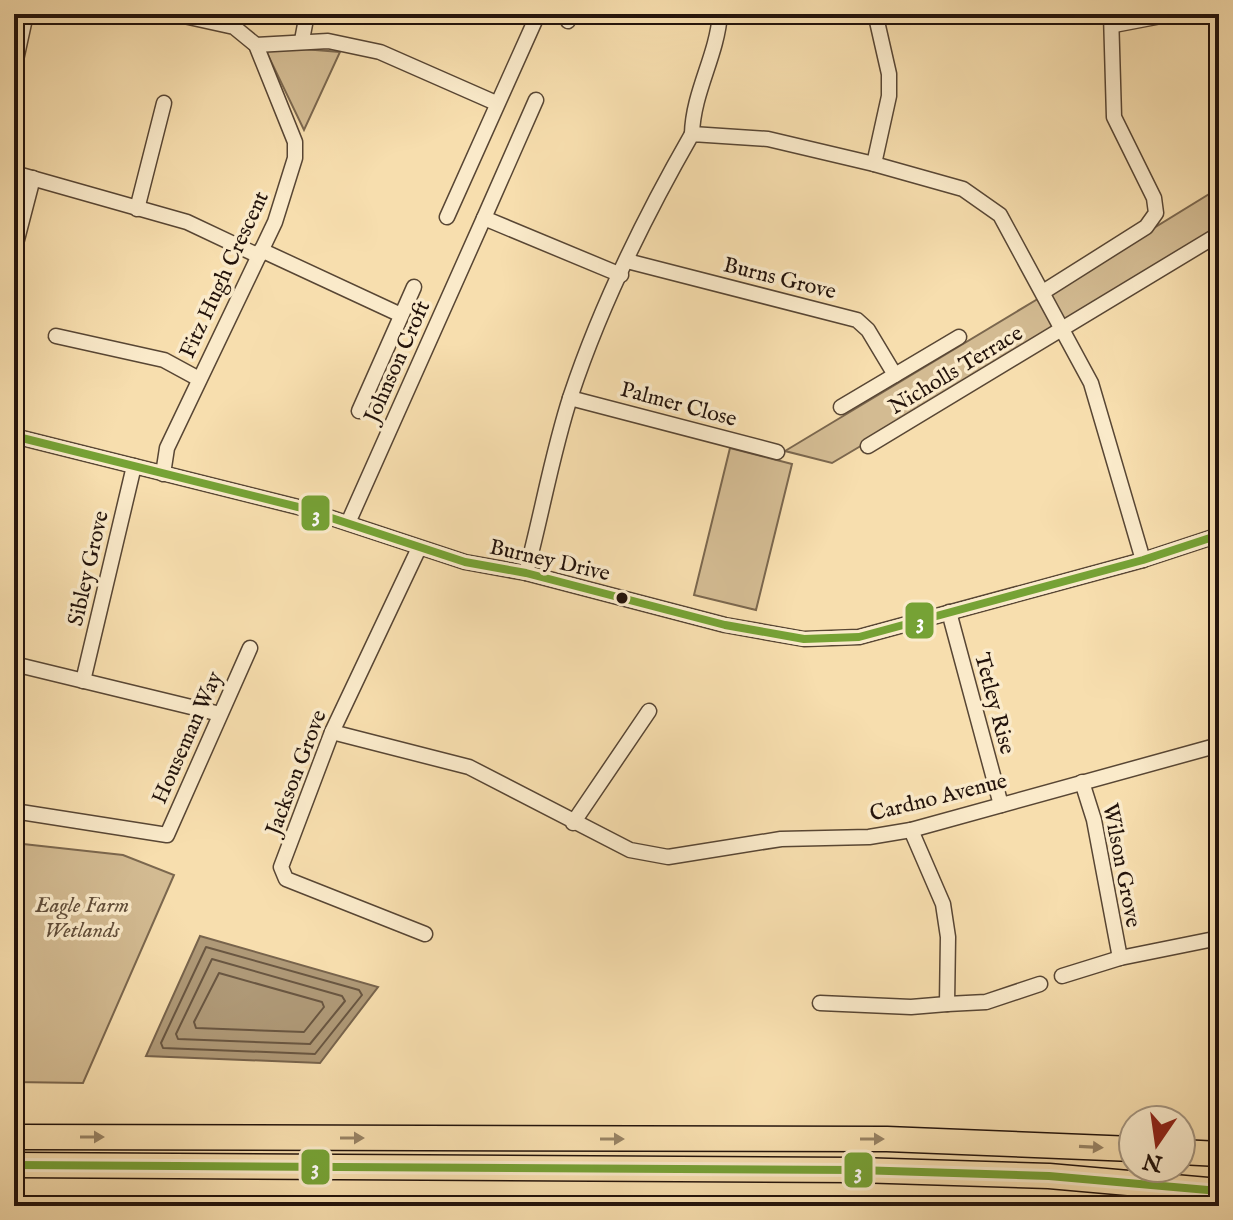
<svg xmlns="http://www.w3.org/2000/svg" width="1233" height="1220" font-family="'IM FELL English',serif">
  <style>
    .green { fill: #d3bb92; stroke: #7b674e; stroke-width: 2 }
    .water { fill: #af9977; stroke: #77634c; stroke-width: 2 }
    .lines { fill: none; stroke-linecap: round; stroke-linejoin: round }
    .shore { stroke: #695641; stroke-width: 2 }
    .minor-casing { stroke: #584634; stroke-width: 17 }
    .trunk-casing { stroke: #23130b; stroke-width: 27 }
    .minor { stroke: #faeaca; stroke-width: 14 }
    .trunk { stroke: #f7deae; stroke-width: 24 }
    .bus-1-casing { stroke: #faeaca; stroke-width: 14 }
    .bus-1 { stroke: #76a235; stroke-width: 8 }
    .oneway { fill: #988365 }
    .bus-dot { fill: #23130b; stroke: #faeaca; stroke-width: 3 }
    .labels { text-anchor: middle; stroke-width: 7; stroke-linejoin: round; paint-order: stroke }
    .street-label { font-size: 22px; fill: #23130b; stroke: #faeaca }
    .park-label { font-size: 22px; font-style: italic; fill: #614e3a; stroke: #faeaca }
    .line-badge { stroke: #faeaca; stroke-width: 3 }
    .badge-label { font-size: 22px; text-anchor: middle; font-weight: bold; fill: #fff }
  </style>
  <rect width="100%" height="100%" fill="#f7deae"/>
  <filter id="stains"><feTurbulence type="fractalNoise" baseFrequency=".0025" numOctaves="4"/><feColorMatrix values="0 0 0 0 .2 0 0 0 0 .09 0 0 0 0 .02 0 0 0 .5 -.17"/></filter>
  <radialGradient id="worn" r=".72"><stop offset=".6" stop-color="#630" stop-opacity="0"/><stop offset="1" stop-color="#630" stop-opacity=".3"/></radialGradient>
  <g class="green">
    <path d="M303 49 340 52 304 130 266 51Z"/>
    <path d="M1219 188V231L1066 323 1048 293Z"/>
    <path d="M1041 297 1060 328 832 463 785 451Z"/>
    <path d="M730 448 792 464 756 610 694 595Z"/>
    <path d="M14 843 123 855 174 875 83 1083 14 1082Z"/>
  </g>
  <path class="water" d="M200 936 378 987 320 1063 146 1056Z"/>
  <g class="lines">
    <g class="shore">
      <path d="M206 947 359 990 362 995 315 1054 163 1048 161 1043Z"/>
      <path d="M212 959 342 996 345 1001 310 1044 178 1039 176 1034Z"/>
      <path d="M219 973 322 1002 324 1007 304 1032 196 1028 194 1022Z"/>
    </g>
    <g class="minor-casing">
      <g id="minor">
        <path d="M568 21 571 14"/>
        <path d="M1114 25 1161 16 1219 15"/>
        <path d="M302 40 307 14"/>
        <path d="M256 45 328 41 380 52 496 103"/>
        <path d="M14 69 26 14"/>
        <path d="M692 134C693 92 717 56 720 14"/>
        <path d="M874 164 889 96V74L876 17 888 14"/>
        <path d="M14 173 187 222 259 256"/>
        <path d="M137 209 164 103"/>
        <path d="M447 217 538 14"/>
        <path d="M484 218 536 100"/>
        <path d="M261 250 401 315"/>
        <path d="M14 251 33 178"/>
        <path d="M627 261 857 320 868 330 895 375"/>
        <path d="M1043 292 1146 227 1156 213 1154 198 1114 117 1111 14"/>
        <path d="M56 336 164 360 199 379"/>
        <path d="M570 398 777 452"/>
        <path d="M841 407 959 337"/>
        <path d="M359 411 414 287"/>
        <path d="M14 436 298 507 465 562 526 573 725 625 804 639 859 637 1143 560 1219 535"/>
        <path d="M868 446 1219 234"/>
        <path d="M163 474 167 448 275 222 295 158V142L256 45 234 27 175 14"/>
        <path d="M348 523 484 218 621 275"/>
        <path d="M419 548 332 732 281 867 286 879 425 934"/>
        <path d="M526 573C542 514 552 453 571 395 601 305 645 216 692 134L768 139 874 164 963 189 1000 215 1091 383 1143 560"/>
        <path d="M949 612 1001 805"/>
        <path d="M14 664 220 714"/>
        <path d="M83 681 134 466"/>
        <path d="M332 732 469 767 630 850 668 857 781 839 869 837 911 830 1219 745"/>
        <path d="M1082 782 1094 820 1120 958"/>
        <path d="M14 811 167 835 250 648"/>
        <path d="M573 823 649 711"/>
        <path d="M911 830 943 904 948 937 947 1004 986 1002 1040 984"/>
        <path d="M1062 976 1120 958 1219 938"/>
        <path d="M820 1003 911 1007 947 1004"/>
      </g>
    </g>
    <g class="trunk-casing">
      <g id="trunk">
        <path d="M14 1137 887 1139 1133 1149"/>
        <path d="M1181 1152 1219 1154"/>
        <path d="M14 1165 857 1170 1049 1176 1219 1191"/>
      </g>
    </g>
    <use href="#minor" class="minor"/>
    <use href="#trunk" class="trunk"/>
    <g class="bus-1-casing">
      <g id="bus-1">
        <path d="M14 436 298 507 465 562 526 573 725 625 804 639 859 637 1143 560 1219 535"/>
        <path d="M14 1165 857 1170 1049 1176 1219 1191"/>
      </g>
    </g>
    <use href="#bus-1" class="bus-1"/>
  </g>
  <defs><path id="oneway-solid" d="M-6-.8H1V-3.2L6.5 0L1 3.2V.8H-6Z" transform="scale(2)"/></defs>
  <g class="oneway">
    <use href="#oneway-solid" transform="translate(92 1137)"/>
    <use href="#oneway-solid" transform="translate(352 1138)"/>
    <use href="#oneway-solid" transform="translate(612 1139)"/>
    <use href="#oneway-solid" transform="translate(872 1139)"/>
    <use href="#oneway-solid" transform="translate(1091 1147) rotate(3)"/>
  </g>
  <circle class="bus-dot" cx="622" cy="598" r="7"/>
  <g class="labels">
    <g class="street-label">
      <text transform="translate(223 274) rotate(-65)" y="8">Fitz Hugh Crescent</text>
      <text transform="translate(780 277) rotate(14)" y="8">Burns Grove</text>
      <text transform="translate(396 361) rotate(-66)" y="8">Johnson Croft</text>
      <text transform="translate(955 369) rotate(-31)" y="8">Nicholls Terrace</text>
      <text transform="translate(679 403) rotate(15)" y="8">Palmer Close</text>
      <text transform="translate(550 559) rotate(13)" y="8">Burney Drive</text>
      <text transform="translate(87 568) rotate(-77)" y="8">Sibley Grove</text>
      <text transform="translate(996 703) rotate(75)" y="8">Tetley Rise</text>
      <text transform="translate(186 737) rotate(-66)" y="8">Houseman Way</text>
      <text transform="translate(295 772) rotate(-69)" y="8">Jackson Grove</text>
      <text transform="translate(938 796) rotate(-14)" y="8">Cardno Avenue</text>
      <text transform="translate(1123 865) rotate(79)" y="8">Wilson Grove</text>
    </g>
    <g class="park-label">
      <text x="82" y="912">Eagle Farm<tspan x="82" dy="25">Wetlands</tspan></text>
    </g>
  </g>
  <g class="line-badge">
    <rect x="300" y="494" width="31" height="38" rx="8" fill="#76a235"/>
    <rect x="904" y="601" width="31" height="39" rx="8" fill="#76a235"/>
    <rect x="300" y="1148" width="31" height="38" rx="8" fill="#76a235"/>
    <rect x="843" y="1151" width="31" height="38" rx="8" fill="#76a235"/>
  </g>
  <g class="badge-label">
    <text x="316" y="521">3</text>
    <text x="920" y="628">3</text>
    <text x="315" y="1174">3</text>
    <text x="858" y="1178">3</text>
  </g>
  <rect width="1233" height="1220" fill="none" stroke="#f7deae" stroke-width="48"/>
  <rect x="16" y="16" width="1201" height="1188" fill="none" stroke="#23130b" stroke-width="4"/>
  <rect x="24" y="24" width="1185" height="1172" fill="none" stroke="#23130b" stroke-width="2"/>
  <g transform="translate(1157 1144) rotate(193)"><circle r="38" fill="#faeaca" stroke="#a4947e" stroke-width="2"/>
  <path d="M0-6L14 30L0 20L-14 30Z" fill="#8f2418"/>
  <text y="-12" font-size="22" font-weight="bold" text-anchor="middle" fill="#23130b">N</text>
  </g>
  <rect width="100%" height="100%" filter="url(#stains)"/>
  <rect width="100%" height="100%" fill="url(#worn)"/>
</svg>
